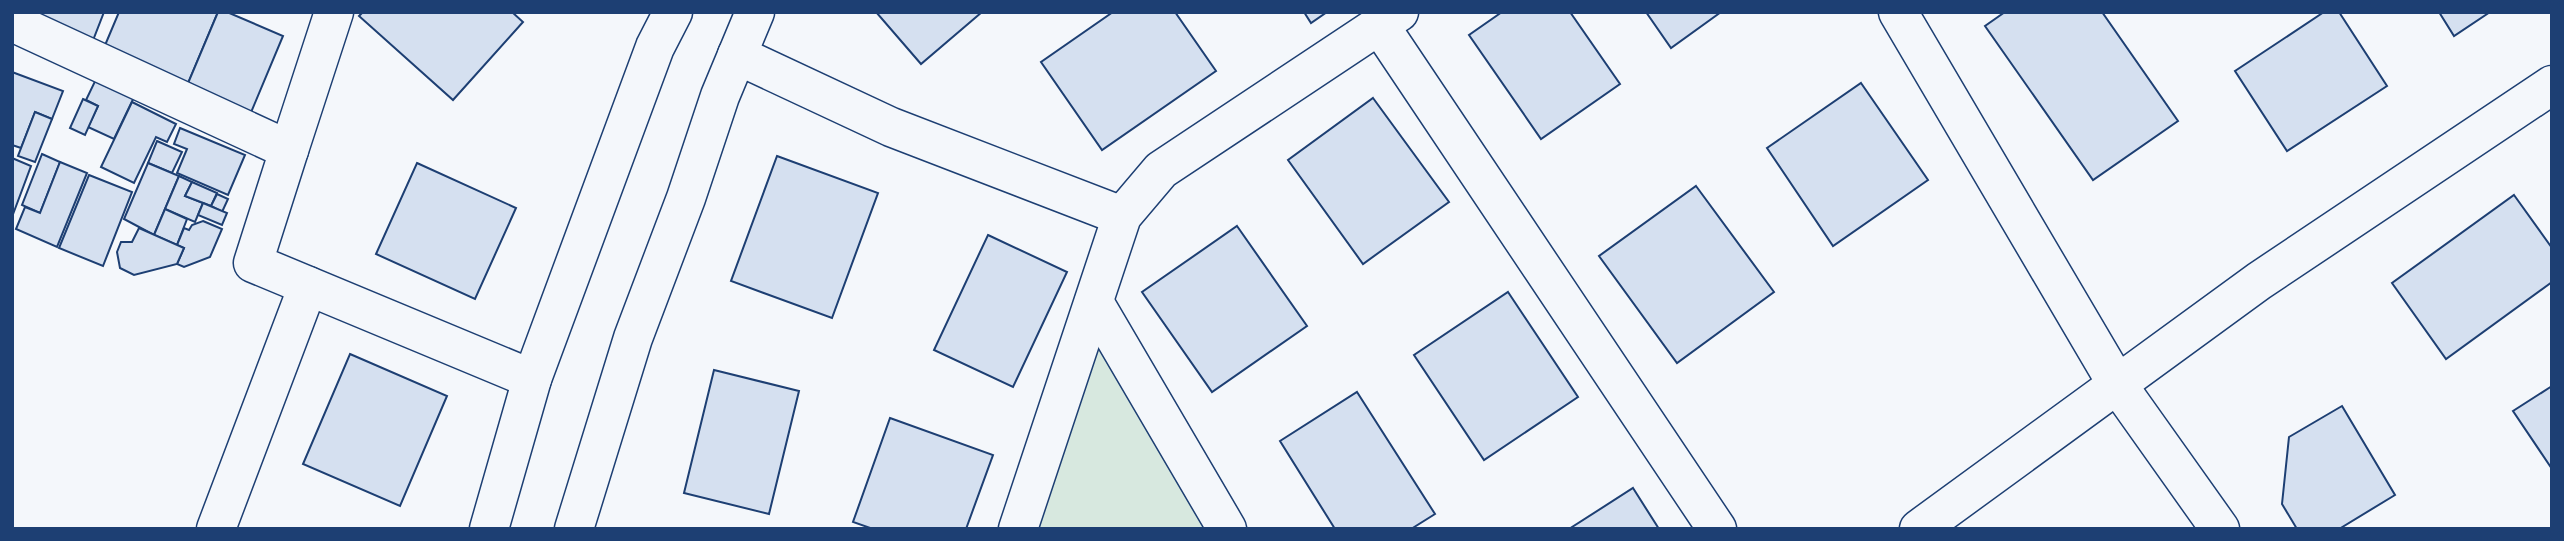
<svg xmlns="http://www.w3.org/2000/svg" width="2564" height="541" font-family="'Sofia Sans Condensed',sans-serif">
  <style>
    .green { fill: #d7e8df; stroke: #687fa3; stroke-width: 2 }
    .building { fill: #d5e0f0; stroke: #1d3f73; stroke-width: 2 }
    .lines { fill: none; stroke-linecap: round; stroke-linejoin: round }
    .minor-casing { stroke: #1d3f73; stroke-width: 41 }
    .minor { stroke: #f4f7fb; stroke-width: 38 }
  </style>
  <rect width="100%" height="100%" fill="#f4f7fb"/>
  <path class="green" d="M1098 338 1213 529H1038Z"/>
  <g class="building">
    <path d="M27 12H104L90 48Z"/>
    <path d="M119 12H218L187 86 103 50Z"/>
    <path d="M218 12H227L283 36 247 122 183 95Z"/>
    <path d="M363 12H512L523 22 453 100 359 16Z"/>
    <path d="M876 12H982L921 64Z"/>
    <path d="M1113 12H1175L1216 71 1102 150 1041 62Z"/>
    <path d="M1304 12H1327L1311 23Z"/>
    <path d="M1502 12H1570L1620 84 1541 139 1469 35Z"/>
    <path d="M1646 12H1721L1671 48Z"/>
    <path d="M2005 12H2102L2178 121 2093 180 1985 26Z"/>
    <path d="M2324 12H2339L2387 86 2287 151 2235 71Z"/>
    <path d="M2439 12H2490L2454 36Z"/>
    <path d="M12 72 63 91 52 119 35 112 21 148 12 145Z"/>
    <path d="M99 73 137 91 114 139 88 127 98 106 86 100Z"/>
    <path d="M1861 83 1928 180 1833 246 1767 148Z"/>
    <path d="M1373 98 1449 202 1363 264 1288 160Z"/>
    <path d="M83 99 98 106 85 135 70 128Z"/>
    <path d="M132 102 176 124 167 142 156 137 134 183 101 167Z"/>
    <path d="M35 112 52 119 35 162 18 156Z"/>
    <path d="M180 128 245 155 228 195 177 173 187 149 174 144Z"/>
    <path d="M157 141 182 152 172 173 148 163Z"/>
    <path d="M42 154 60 162 40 213 22 205Z"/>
    <path d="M777 156 878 193 832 318 731 281Z"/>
    <path d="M12 158 31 166 12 217Z"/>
    <path d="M60 162 87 173 57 247 16 229 25 207 40 213Z"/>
    <path d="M148 163 179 176 154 235 124 219Z"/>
    <path d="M417 163 516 208 475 299 376 254Z"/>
    <path d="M89 175 132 192 103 266 59 248Z"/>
    <path d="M179 176 192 182 185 196 203 203 195 222 165 209Z"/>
    <path d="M192 182 217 193 211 206 185 196Z"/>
    <path d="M1696 186 1774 292 1677 363 1599 256Z"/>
    <path d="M217 194 228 199 222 212 211 206Z"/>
    <path d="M2514 195 2552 248V282L2446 359 2392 283Z"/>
    <path d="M203 203 227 213 222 225 198 215Z"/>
    <path d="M165 209 187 219 177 245 154 235Z"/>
    <path d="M203 221 222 229 210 257 184 267 177 264 184 248 177 245 184 228 189 230 192 225Z"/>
    <path d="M1237 226 1307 326 1212 392 1142 292Z"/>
    <path d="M139 228 184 248 177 264 134 275 120 268 117 252 121 242H132Z"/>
    <path d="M988 235 1067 272 1013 387 934 350Z"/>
    <path d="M1508 292 1578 397 1484 460 1414 355Z"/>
    <path d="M350 354 447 396 400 506 303 464Z"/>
    <path d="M714 370 799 391 769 514 684 493Z"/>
    <path d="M2552 386V469L2513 411Z"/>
    <path d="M1357 392 1435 514 1411 529H1335L1280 441Z"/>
    <path d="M2342 406 2395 495 2339 529H2297L2282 504 2289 437Z"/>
    <path d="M890 418 993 455 966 529H873L853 522Z"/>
    <path d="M1633 488 1659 529H1569Z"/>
  </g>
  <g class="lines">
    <g class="minor-casing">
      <g id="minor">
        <path d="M1898 12 2117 384 2220 529"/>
        <path d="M12 22 289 150 253 263 532 379"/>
        <path d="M1380 26 1717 529"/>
        <path d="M737 55 891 127 1122 216"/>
        <path d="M289 150 334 12"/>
        <path d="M1094 302 1227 529"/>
        <path d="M216 529 308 286"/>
        <path d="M489 529 532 379 655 47 673 12"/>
        <path d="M574 529 633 338 686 198 720 96 755 12"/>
        <path d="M1018 529 1122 216 1161 170 1399 12"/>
        <path d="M1919 529 2259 281 2552 85"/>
      </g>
    </g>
    <use href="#minor" class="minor"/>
  </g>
  <rect width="2564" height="541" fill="none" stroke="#1d3f73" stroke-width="28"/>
</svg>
